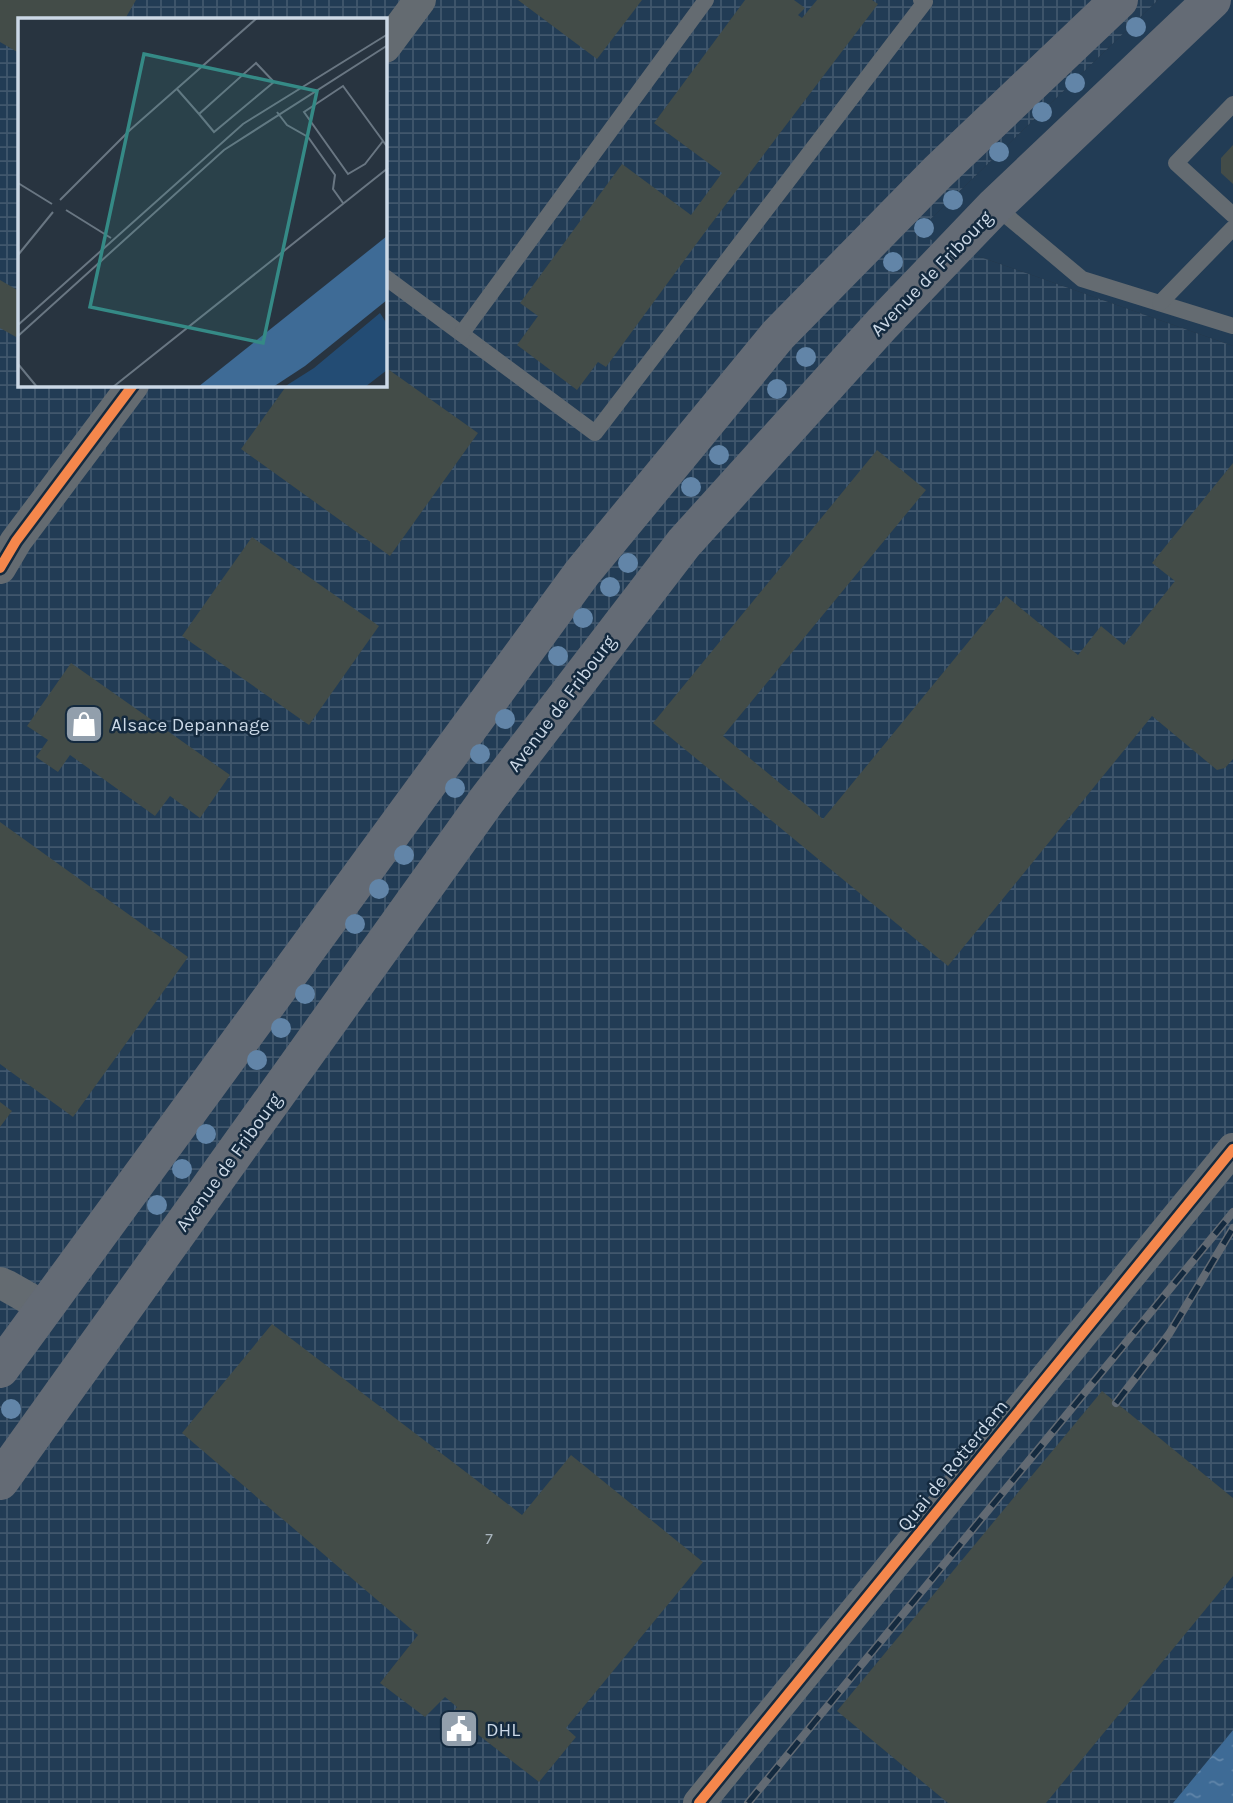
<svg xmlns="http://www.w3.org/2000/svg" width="1233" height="1803" font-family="Karla,sans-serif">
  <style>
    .built { fill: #223c55 }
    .industrial { fill: url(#industrial-grid); fill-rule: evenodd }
    .water { fill: url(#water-ripples) }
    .building { fill: #434c48 }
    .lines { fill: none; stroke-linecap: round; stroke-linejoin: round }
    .lane { stroke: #646b71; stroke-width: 16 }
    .street { stroke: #646b71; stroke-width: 32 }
    .primary { stroke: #646b75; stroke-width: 38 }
    .rail-casing { stroke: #626a73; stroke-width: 8 }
    .rail { stroke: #142a3f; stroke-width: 5; stroke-dasharray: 16; stroke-linecap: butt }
    .cycleway-casing { stroke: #142a3f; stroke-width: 15 }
    .cycleway { stroke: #f5874c; stroke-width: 10 }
    .tree { fill: #6285a8 }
    .labels { text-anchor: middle; stroke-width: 5; stroke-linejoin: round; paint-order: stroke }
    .number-label { font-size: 16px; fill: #a9b5be }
    .street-label { font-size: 19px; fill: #cbd8e6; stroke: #142a3f }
    .poi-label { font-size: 19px; fill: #cbd8e6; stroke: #142a3f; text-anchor: start }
    .inset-road { fill: none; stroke: #697682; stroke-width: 2 }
    .view { fill: #358a86; fill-opacity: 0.15; stroke: #358a86; stroke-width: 3.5 }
    .inset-edge { fill: none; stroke: #cbd8e6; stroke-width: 3.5 }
  </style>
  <defs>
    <pattern id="industrial-grid" width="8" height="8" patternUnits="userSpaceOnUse" patternTransform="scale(1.75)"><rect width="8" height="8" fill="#223c55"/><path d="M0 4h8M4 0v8" fill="none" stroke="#41576d"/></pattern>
    <pattern id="water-ripples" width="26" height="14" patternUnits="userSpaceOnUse" patternTransform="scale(1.75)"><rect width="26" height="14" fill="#3e6b96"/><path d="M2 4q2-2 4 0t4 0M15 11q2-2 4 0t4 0" fill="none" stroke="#6186aa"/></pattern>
  </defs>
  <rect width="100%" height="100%" fill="#283440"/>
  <path class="built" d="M1158 0H1233V346L915 234Z"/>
  <path class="industrial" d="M0 0H1158L915 234 1233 346V1730L1173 1803H0ZM19 19H385V385H19Z"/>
  <path class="water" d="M1233 1730V1803H1173Z"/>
  <g class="building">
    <path d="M0 0H136L125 19H19V53L0 42Z"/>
    <path d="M518 0H642L597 59Z"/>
    <path d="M745 0H794L805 8 798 15 802 18 817 0H872L878 4 708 228 606 367 598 362 577 390 517 345 538 316 520 303 622 164 691 215 722 173 654 123Z"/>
    <path d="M1233 145V184L1221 173V158Z"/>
    <path d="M0 280 19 291V331L16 337 0 328Z"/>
    <path d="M385 367 478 433 390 556 241 449 287 385H385Z"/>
    <path d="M877 450 926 490 723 736 823 819 1006 596 1078 655 1101 626 1124 645 1175 581 1152 563 1233 463V759L1225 768 1217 770 1152 716 948 966 653 723Z"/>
    <path d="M252 537 379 626 309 725 182 636Z"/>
    <path d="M71 663 230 775 200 818 170 796 155 816 70 755 58 772 36 757 48 740 27 726Z"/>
    <path d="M0 822 188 957 73 1117 0 1064Z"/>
    <path d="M0 1102 12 1111 0 1127Z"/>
    <path d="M272 1324 522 1515 571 1455 703 1562 566 1728 576 1737 539 1782 476 1733 464 1747 441 1729 457 1707 445 1697 425 1717 380 1683 418 1635 182 1433Z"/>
    <path d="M1102 1391 1233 1498V1576L1046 1803H948L837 1711Z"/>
  </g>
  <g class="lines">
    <g class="lane">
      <path d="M1233 104 1176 163 1233 215"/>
      <path d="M995 206 1082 279 1233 326"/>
      <path d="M385 277 595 433 925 2 921 0"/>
      <path d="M1160 303 1233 228"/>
      <path d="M462 333 706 0"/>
    </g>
    <g class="street">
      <path d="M385 47 420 0"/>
      <path d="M0 568 16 541 133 385"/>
      <path d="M0 1283 7 1286 44 1307"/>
      <path d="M699 1803 1233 1149"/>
    </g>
    <g class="primary">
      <path d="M0 1369 582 573 778 335 938 172 1119 0"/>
      <path d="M0 1481 487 800 684 543 882 324 995 206 1212 0"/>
    </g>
    <g class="rail-casing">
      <g id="rail">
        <path d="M1116 1403 1169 1334 1233 1228"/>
        <path d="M748 1803 1233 1212"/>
      </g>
    </g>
    <use href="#rail" class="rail"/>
    <g class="cycleway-casing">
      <g id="cycleway">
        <path d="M0 568 16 541 133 385"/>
        <path d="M699 1803 1233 1149"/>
      </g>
    </g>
    <use href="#cycleway" class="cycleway"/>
  </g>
  <g class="tree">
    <circle cx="1136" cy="27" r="10"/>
    <circle cx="1075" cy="83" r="10"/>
    <circle cx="1042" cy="112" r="10"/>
    <circle cx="999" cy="152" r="10"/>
    <circle cx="953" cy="200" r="10"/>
    <circle cx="924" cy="228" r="10"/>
    <circle cx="893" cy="262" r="10"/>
    <circle cx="806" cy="357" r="10"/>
    <circle cx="777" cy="389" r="10"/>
    <circle cx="719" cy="455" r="10"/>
    <circle cx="691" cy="487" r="10"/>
    <circle cx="628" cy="563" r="10"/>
    <circle cx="610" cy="587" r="10"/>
    <circle cx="583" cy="618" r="10"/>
    <circle cx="558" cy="656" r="10"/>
    <circle cx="505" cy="719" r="10"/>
    <circle cx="480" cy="754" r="10"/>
    <circle cx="455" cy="788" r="10"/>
    <circle cx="404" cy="855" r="10"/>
    <circle cx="379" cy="889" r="10"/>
    <circle cx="355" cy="924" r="10"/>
    <circle cx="305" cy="994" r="10"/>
    <circle cx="281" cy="1028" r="10"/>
    <circle cx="257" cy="1060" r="10"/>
    <circle cx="206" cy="1134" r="10"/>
    <circle cx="182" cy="1169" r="10"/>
    <circle cx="157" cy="1205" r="10"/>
    <circle cx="11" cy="1409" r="10"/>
  </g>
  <defs>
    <g id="shop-square" transform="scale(2.0125)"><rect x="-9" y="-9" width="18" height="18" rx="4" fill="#929fac" stroke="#142a3f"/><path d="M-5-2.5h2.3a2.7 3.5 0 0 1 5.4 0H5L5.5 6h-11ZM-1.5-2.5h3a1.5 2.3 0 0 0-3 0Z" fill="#fff"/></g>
    <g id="civic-square" transform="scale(2.0125)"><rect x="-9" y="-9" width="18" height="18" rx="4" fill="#929fac" stroke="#142a3f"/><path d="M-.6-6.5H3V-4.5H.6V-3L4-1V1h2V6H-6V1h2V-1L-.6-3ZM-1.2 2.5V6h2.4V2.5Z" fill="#fff"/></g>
  </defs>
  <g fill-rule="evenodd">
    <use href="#shop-square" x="84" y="724"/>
    <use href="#civic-square" x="459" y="1729"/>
  </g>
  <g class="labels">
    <g class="number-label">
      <text x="489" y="1544">7</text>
    </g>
    <g class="street-label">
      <text transform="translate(931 273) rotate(-46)" y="7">Avenue de Fribourg</text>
      <text transform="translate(561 703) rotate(-53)" y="7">Avenue de Fribourg</text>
      <text transform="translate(228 1162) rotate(-54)" y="7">Avenue de Fribourg</text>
      <text transform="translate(952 1465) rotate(-51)" y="7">Quai de Rotterdam</text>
    </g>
    <g class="poi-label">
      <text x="111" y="731">Alsace Depannage</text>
      <text x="486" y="1736">DHL</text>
    </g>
  </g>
  <g transform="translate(18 18)">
    <rect width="369" height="369" fill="#283440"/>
    <path d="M362 295 369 306V352L347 369H266L296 350Z" fill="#234c74"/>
    <path d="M369 218V282L287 348 255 369H180Z" fill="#3e6b96"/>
    <path class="inset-road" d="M159 71 181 96 238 45 256 64 196 114 181 96M259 94 269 107 290 119 317 157 315 171 325 185M365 123 347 146 330 156 286 94 325 68 365 123 370 130M0 165 34 186M42 182 112 112 239 0M48 192 93 220M0 237 35 194M0 307 225 106 370 16M0 318 206 132 370 27M0 346 19 369M95 369 370 150"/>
    <path class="view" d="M126 36 299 73 245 325 72 289Z"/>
    <rect width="369" height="369" class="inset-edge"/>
  </g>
</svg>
